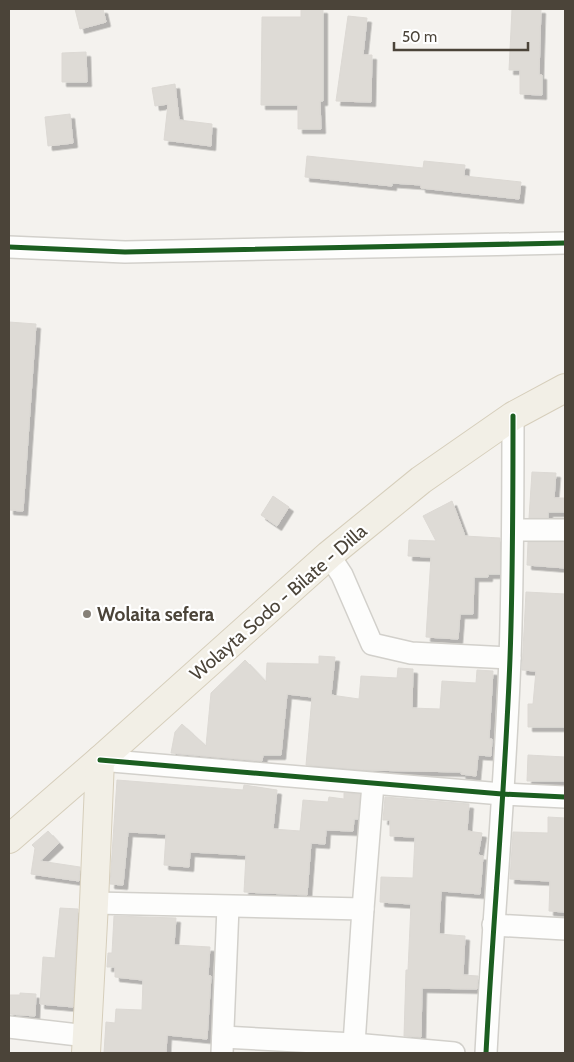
<svg xmlns="http://www.w3.org/2000/svg" width="574" height="1062" font-family="Cabin,sans-serif">
  <style>
    .building { fill: #dedbd6; stroke: #dcd9d4; filter: url(#shadow) }
    .lines { fill: none; stroke-linecap: round; stroke-linejoin: round }
    .minor-casing { stroke: #d2d0cb; stroke-width: 24 }
    .major-casing { stroke: #d6cebb; stroke-width: 30 }
    .minor { stroke: #fdfdfc; stroke-width: 21 }
    .major { stroke: #f2efe6; stroke-width: 28 }
    .cycleway-casing { stroke: #fff; stroke-width: 8 }
    .cycleway { stroke: #1b5e20; stroke-width: 5 }
    .poi-dot { fill: #868178; stroke: #fff; stroke-width: 2 }
    .labels { text-anchor: middle; stroke-width: 4.5; stroke-linejoin: round; paint-order: stroke }
    .street-label { font-size: 19px; fill: #4b4439; stroke: #fff }
    .poi-label { font-size: 19px; font-weight: bold; fill: #4b4439; stroke: #fff; text-anchor: start }
  </style>
  <defs>
    <filter id="shadow"><feDropShadow dx="4.5" dy="4.5" stdDeviation="0" flood-color="#0004"/></filter>
  </defs>
  <rect width="100%" height="100%" fill="#f4f2ee"/>
  <g class="building">
    <path d="M75 9H103L106 22 80 29Z"/>
    <path d="M301 9H323V101H320L321 129H298V105H261L262 17H301Z"/>
    <path d="M512 9H541L539 75H542V95L520 94V70H509Z"/>
    <path d="M348 16 367 18 363 55H372L371 102 336 101Z"/>
    <path d="M86 52 87 82H62V53Z"/>
    <path d="M175 84 179 120 212 124 211 146 164 140 168 104 155 106 152 88Z"/>
    <path d="M70 114 73 143 48 146 45 117Z"/>
    <path d="M307 156 423 168 424 161 465 165 464 176 521 182 519 199 421 188V185L392 183V186L305 177Z"/>
    <path d="M9 322 36 324 23 511 9 510Z"/>
    <path d="M532 472 556 473 554 498H565V512H548V518H529Z"/>
    <path d="M273 496 289 507 277 526 261 515Z"/>
    <path d="M452 501 465 536 500 538V574H488V577H474L473 614H460L458 639 426 637 431 557 408 556 409 540 436 541 423 516Z"/>
    <path d="M528 542H565V568L527 565Z"/>
    <path d="M526 592 565 594V727H528V704H533L536 671 522 670Z"/>
    <path d="M319 656 335 657 331 695 359 699 361 676 397 678 398 668 413 669 412 708 440 709 442 681 476 683 477 670 493 671 489 739H492L491 756 478 755 476 776 461 774 462 772 364 770 306 765 312 697 287 694 281 755H263L262 761 171 753 175 732 182 724 206 746 211 693 245 660 266 682 267 663 319 664Z"/>
    <path d="M528 755 565 757V781H527Z"/>
    <path d="M117 780 243 790 244 785 277 790 273 829 300 831 303 800 328 802 329 797 344 799V793L360 794 358 819H354L353 831 326 830 325 844 311 843 307 895 244 892 246 855 190 852 189 867 164 865 166 834 128 832 123 885 110 884Z"/>
    <path d="M385 797 469 804 467 831 482 833 478 855 483 856 480 894 441 891 439 934 465 936 463 975 478 976 477 989 422 988 421 1037 404 1036 406 970H408L411 904 380 902 381 877 413 878 415 837 390 836V820H383Z"/>
    <path d="M548 817 565 818V912L549 911 550 881 510 879 513 832 548 833Z"/>
    <path d="M48 831 59 843 40 861 80 867 79 881 31 874 35 848 32 845Z"/>
    <path d="M60 908 78 909 73 1007 40 1004 43 957 55 958Z"/>
    <path d="M114 916 176 918 174 945 210 947 208 975 211 976 207 1039 167 1035 166 1053H104L106 1022 115 1023 116 1009 142 1010 143 980 115 977V967H107L108 953H112Z"/>
    <path d="M20 993 36 994 35 1016 9 1014V995H20Z"/>
  </g>
  <g class="lines">
    <g class="minor-casing">
      <g id="minor">
        <path d="M9 247 125 252 565 243"/>
        <path d="M513 530H565"/>
        <path d="M329 555 342 575 372 644 411 653 510 658"/>
        <path d="M100 760 502 794 565 797"/>
        <path d="M94 903 363 909"/>
        <path d="M493 925 565 929"/>
        <path d="M9 1027 87 1036"/>
        <path d="M223 1037 354 1044 454 1053"/>
        <path d="M354 1044 363 909 373 784"/>
        <path d="M222 1053 228 907"/>
        <path d="M486 1053C493 921 505 790 510 658 513 577 513 497 513 416"/>
      </g>
    </g>
    <g class="major-casing">
      <g id="major">
        <path d="M9 839 100 760 329 555 421 480 513 416 565 388"/>
        <path d="M86 1053 94 903 100 760"/>
      </g>
    </g>
    <use href="#minor" class="minor"/>
    <use href="#major" class="major"/>
    <g class="cycleway-casing">
      <g id="cycleway">
        <path d="M9 247 125 252 565 243"/>
        <path d="M100 760 502 794 565 797"/>
        <path d="M486 1053C493 921 505 790 510 658 513 577 513 497 513 416"/>
      </g>
    </g>
    <use href="#cycleway" class="cycleway"/>
  </g>
  <circle class="poi-dot" cx="87" cy="614" r="5"/>
  <g class="labels">
    <g class="street-label">
      <text transform="translate(278 602) rotate(-41)" y="7">Wolayta Sodo - Bilate - Dilla</text>
    </g>
    <g class="poi-label">
      <text x="97" y="621">Wolaita sefera</text>
    </g>
  </g>
  <rect width="574" height="1062" fill="none" stroke="#4b4439" stroke-width="20"/>
  <path d="M394 42v8h134v-8" fill="none" stroke="#4b4439" stroke-width="2.5"/>
  <text x="402" y="42" font-size="15" fill="#4b4439" stroke="#ffffff" stroke-width="4" paint-order="stroke">50 m</text>
</svg>
